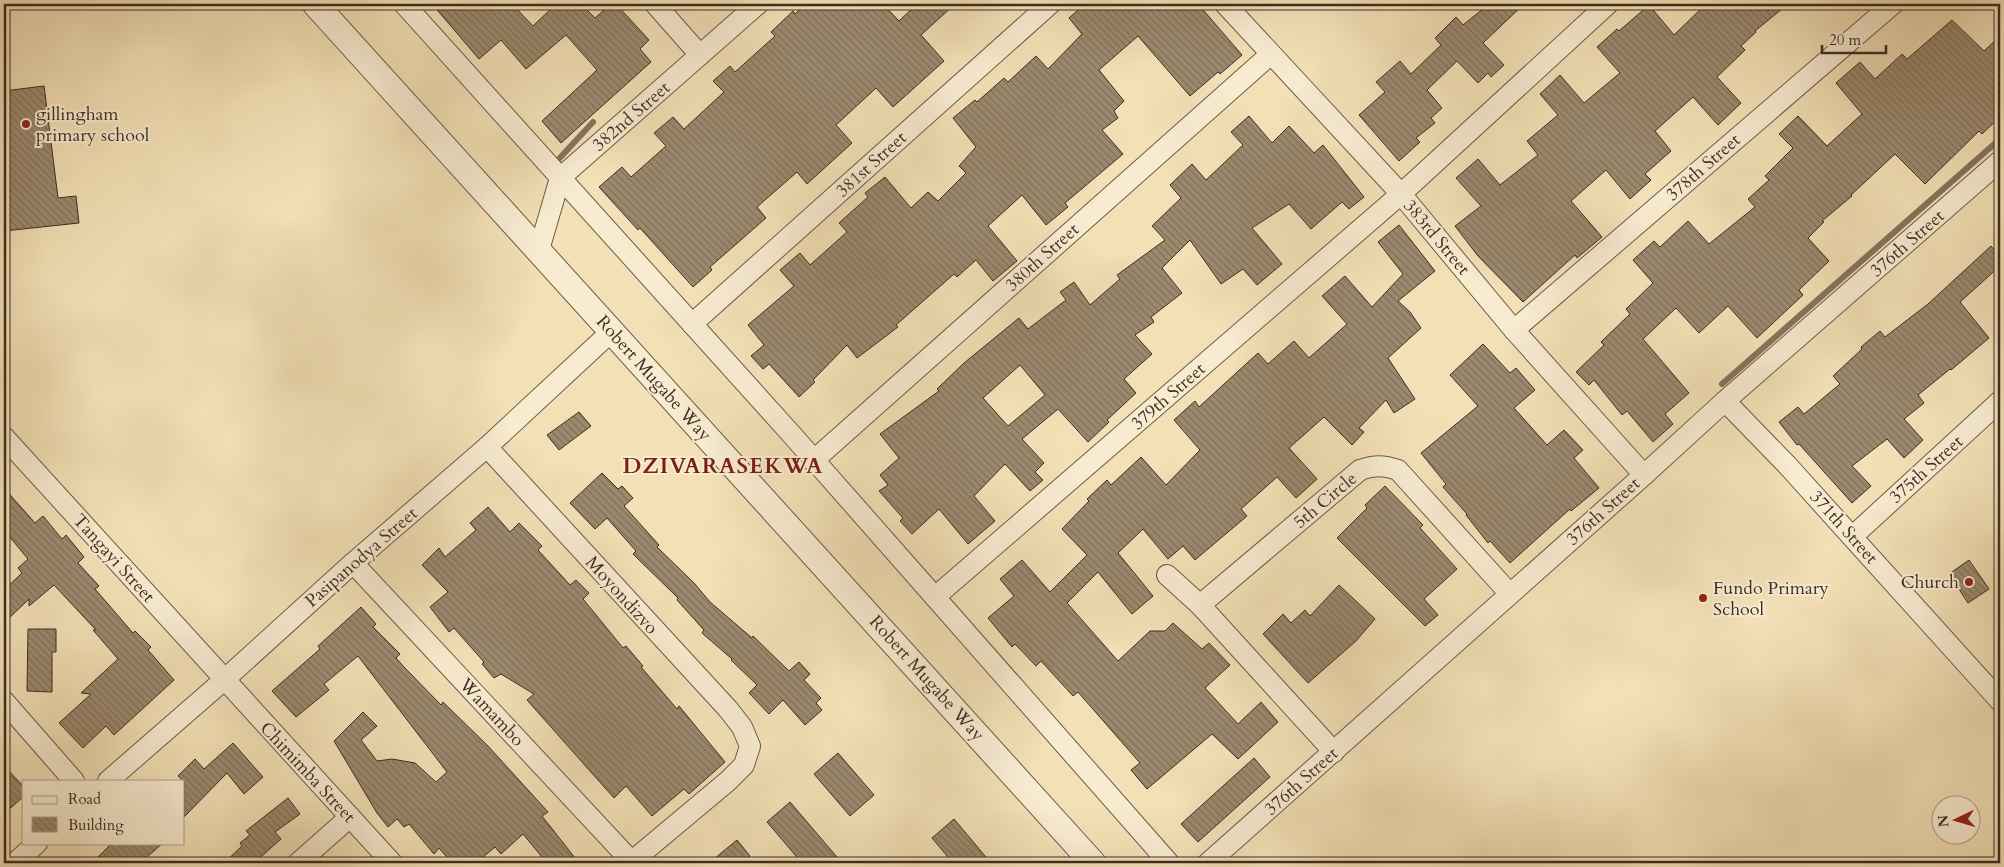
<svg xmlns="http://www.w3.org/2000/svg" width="2004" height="867" font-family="Cardo,serif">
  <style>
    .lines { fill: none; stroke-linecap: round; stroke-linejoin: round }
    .stream { stroke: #85745d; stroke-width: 6 }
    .building { fill: url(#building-back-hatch); stroke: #3e2d22; fill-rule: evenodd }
    .minor-casing { stroke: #6b5a47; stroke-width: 22 }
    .tertiary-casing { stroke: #6b5a47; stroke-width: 27 }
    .minor { stroke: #f7ebd0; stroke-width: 20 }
    .tertiary { stroke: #f7ebd0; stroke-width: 25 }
    .poi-dot { fill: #8f2418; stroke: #f7ebd0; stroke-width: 2 }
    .labels { text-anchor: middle; stroke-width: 4; stroke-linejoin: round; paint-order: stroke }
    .poi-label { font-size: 18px; fill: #3e2d22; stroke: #f7ebd0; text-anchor: start }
    .street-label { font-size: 18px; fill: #3e2d22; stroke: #f7ebd0 }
    .district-label { font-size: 22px; font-weight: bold; letter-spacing: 1px; fill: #7a1f14; stroke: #f7ebd0 }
  </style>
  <defs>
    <pattern id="building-back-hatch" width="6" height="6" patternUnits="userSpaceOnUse" patternTransform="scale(1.25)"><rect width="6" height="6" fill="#9c8a6f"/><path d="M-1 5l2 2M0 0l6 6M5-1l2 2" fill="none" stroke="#81715b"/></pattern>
  </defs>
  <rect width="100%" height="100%" fill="#f3e0b7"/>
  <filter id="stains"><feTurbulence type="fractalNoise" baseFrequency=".004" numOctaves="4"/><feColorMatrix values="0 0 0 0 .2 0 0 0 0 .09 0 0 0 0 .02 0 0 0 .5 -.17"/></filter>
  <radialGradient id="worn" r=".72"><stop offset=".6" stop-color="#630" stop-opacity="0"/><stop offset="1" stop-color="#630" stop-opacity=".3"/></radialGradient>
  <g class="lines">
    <g class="stream">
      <path d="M557 161 593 122"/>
      <path d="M1722 384 2000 139"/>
    </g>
  </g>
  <g class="building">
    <path d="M432 4H512L533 26 556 4H581L595 18 611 4H616L649 40 640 49 651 62 561 143 542 121 597 70 566 35 526 69 501 40 479 59Z"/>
    <path d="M806 4H883L899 21 917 4H955L921 35 944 61 893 107 876 88 836 125 852 143 807 184 797 172 757 207 766 218 710 267 712 270 693 287 640 228 638 230 599 187 622 167 631 177 666 146 654 133 673 117 684 129 724 92 713 81 730 66 735 72 775 36 771 32 793 11 795 14Z"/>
    <path d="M1085 4H1198L1242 55 1220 74 1218 72 1190 96 1138 36 1099 70 1124 101 1114 111 1118 118 1102 130 1123 154 1065 203 1068 207 1046 225 1022 195 988 226 1017 261 993 281 976 260 957 277 954 274 896 325 898 327 857 358 847 345 813 380 815 382 799 397 769 364 763 369 751 356 764 345 748 325 794 286 780 270 800 253 810 265 847 232 839 223 868 197 865 193 885 177 911 208 928 192 938 201 966 173 959 166 976 147 953 118 975 100 977 102 1004 78 1008 82 1036 56 1048 69 1082 34 1069 18Z"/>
    <path d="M1489 4H1524L1483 43 1504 65 1491 77 1488 73 1478 83 1457 61 1427 90 1442 108 1431 118 1435 123 1416 138 1420 142 1399 161 1359 115 1385 92 1376 82 1400 61 1411 74 1441 45 1435 38 1456 17 1463 25Z"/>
    <path d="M1706 4H1788L1755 31 1756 32 1741 46 1745 50 1717 77 1741 103 1718 125 1693 97 1655 131 1671 151 1645 174 1651 180 1630 199 1606 170 1571 201 1602 237 1577 258 1575 255 1523 302 1478 256 1455 226 1481 206 1456 178 1478 159 1500 185 1538 155 1527 141 1558 115 1540 94 1560 75 1584 103 1620 73 1597 47 1617 29 1619 31 1649 5 1674 35Z"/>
    <path d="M1952 20 1984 51 2000 36V117L1982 134 1979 131 1925 184 1895 154 1851 195 1852 196 1822 221 1824 222 1808 238 1829 261 1799 290 1803 295 1757 338 1728 306 1699 333 1676 308 1643 339 1689 393 1665 414 1673 424 1653 442 1627 411 1622 415 1594 380 1589 385 1576 372 1604 345 1601 342 1630 314 1626 309 1653 283 1633 260 1654 241 1660 247 1688 221 1709 244 1755 207 1748 199 1769 180 1765 176 1793 148 1779 134 1798 116 1827 146 1862 114 1836 83 1860 62 1875 79 1902 54 1907 59Z"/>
    <path d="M44 86 58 198 76 196 79 223 4 231V203H9L4 158V91Z"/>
    <path d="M1249 116 1272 143 1289 126 1314 153 1323 145 1364 197 1349 209 1342 202 1311 229 1289 204 1252 228 1282 264 1257 285 1243 269 1221 284 1190 240 1162 268 1182 293 1151 317 1154 322 1135 335 1152 354 1124 379 1136 393 1107 420 1109 422 1088 442 1058 409 1022 439 1044 463 1035 472 1043 480 1030 491 1005 464 974 496 995 521 968 544 939 509 912 534 900 521 903 518 879 491 888 485 880 475 899 458 880 434 939 391 937 389 964 363 1019 318 1028 329 1066 300 1060 292 1074 282 1090 305 1120 279 1117 275 1165 240 1152 226 1181 198 1170 185 1192 164 1206 180 1243 145 1231 132ZM1020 365 1045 395 1008 426 983 398Z"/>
    <path d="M1399 225 1435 271 1398 301 1410 312 1421 328 1388 358 1415 399 1394 413 1386 400 1359 428 1364 432 1352 445 1324 417 1289 448 1317 479 1296 498 1277 477 1241 509 1247 516 1195 560 1183 546 1168 559 1143 529 1118 553 1153 596 1132 614 1098 572 1067 603 1118 661 1150 631H1165L1173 623 1202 649 1209 643 1230 665 1205 688 1238 724 1261 702 1278 722 1238 759 1212 734 1147 789 1131 770 1140 763 1078 692 1073 696 1041 661 1036 666 1015 644 1012 647 988 618 1014 596 1000 579 1022 560 1050 592 1087 555 1062 529 1089 501 1087 499 1107 480 1111 485 1141 457 1166 485 1200 450 1174 420 1195 401 1199 407 1258 353 1268 364 1294 341 1309 358 1347 324 1322 296 1345 276 1372 307 1403 274 1378 242Z"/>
    <path d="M1991 246 2000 257V266L1960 302 1989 338 1951 370 1950 369 1918 395 1924 403 1904 419 1923 440 1904 458 1887 439 1852 466 1871 486 1852 503 1799 444 1797 445 1779 422 1798 407 1804 414 1840 384 1833 376 1862 349 1861 347 1880 331 1885 337 1928 304Z"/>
    <path d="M1483 344 1510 373 1516 368 1535 390 1514 408 1547 445 1564 430 1583 450 1574 458 1599 488 1571 511 1570 509 1510 563 1490 541 1488 543 1466 515 1467 514 1443 487 1446 484 1421 453 1478 406 1450 375Z"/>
    <path d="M579 412 591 426 559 450 547 435Z"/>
    <path d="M602 473 618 489 622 486 633 498 624 506 659 545 657 547 695 584 710 602 752 638 753 636 789 671 799 662 810 674 804 680 821 698 816 703 822 710 805 725 783 700 769 714 749 693 757 685 731 660 732 659 702 633 704 630 677 600 678 598 633 554 636 551 607 518 595 529 570 503Z"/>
    <path d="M1385 486 1423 525 1420 528 1457 569 1424 599 1438 615 1425 626 1337 538 1367 508 1365 505Z"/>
    <path d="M4 488 35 523 43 516 62 539 66 535 84 557 78 563 99 586 95 589 133 633 135 631 151 647 148 650 174 680 114 735 106 726 83 748 59 723 91 694 81 693 118 659 93 630H96L54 585 29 606V599L4 623V590L22 573 18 568 28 559 4 530Z"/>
    <path d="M488 507 510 532 519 523 542 546 538 550 570 585 576 580 589 593 583 599 623 648 626 646 643 666 641 667 677 709 679 706 725 762 689 794 684 789 652 816 626 786 614 798 527 700 534 694 501 674 494 678 482 664 484 662 454 628 449 632 430 607 448 592 422 565 439 548 445 557 476 530 470 523Z"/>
    <path d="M1969 560 1989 589 1968 603 1949 574Z"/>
    <path d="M1339 585 1375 619 1356 641 1308 683 1263 634 1283 614 1291 623 1305 610 1310 616Z"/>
    <path d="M361 607 376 624 373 627 400 654 396 658 404 667 441 705 443 702 488 746 548 812 542 816 579 863H547L523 834 501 854 495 847 476 863H452L439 848 434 854 409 824 404 827 397 819 388 827 377 813 334 741 363 712 377 726 361 740 377 761 392 759 415 763 436 782 447 772 358 656 324 684 329 690 296 717 272 691 320 649 318 646Z"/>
    <path d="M28 629H56V652H52V692L27 691Z"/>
    <path d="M233 743 263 777 244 794 227 773 184 817V781L178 776 195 759 204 769Z"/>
    <path d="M838 753 874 795 850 816 814 774Z"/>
    <path d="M1254 758 1270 777 1198 842 1181 824Z"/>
    <path d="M4 766 24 787V796L4 814Z"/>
    <path d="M288 798 300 814 275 832 281 839 254 863H224L242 846 240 843 250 835 246 831Z"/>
    <path d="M790 802 842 863H802L767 822Z"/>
    <path d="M954 819 991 863H953L932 838Z"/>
    <path d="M737 840 750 856 741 863H709Z"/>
    <path d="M112 843H163L140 863H92Z"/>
  </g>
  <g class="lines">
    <g class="minor-casing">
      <g id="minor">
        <path d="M404 4 793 436 1169 863"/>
        <path d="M655 4 700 55"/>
        <path d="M1225 4 1401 194 1514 330 1644 475"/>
        <path d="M539 250 560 178 758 4"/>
        <path d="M692 324 1050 4"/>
        <path d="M1514 330 1893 4"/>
        <path d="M1725 401 1788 466 2000 701"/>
        <path d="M4 437 392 863"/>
        <path d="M487 447 728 709 742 727 750 746 744 765 728 781 630 863"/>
        <path d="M813 461 1271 54"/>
        <path d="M1853 536 2000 401"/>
        <path d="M353 563 632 862"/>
        <path d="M1167 575 1200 605 1334 752"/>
        <path d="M935 597 1401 194 1608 4"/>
        <path d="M1200 605 1360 470C1375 465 1383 465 1398 470L1510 594"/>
        <path d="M4 701 74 781"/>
        <path d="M108 781 224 680 353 563 487 447 612 331"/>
        <path d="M15 863 37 843"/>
        <path d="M298 863 350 817"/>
        <path d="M1208 863 1644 475 1725 401 2000 161"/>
      </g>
    </g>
    <g class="tertiary-casing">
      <path id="tertiary" d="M315 4 1093 863"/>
    </g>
    <use href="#minor" class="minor"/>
    <use href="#tertiary" class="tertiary"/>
  </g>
  <g class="poi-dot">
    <circle cx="26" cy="124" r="5"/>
    <circle cx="1969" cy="582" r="5"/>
    <circle cx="1703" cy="598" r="5"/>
  </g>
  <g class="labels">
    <g class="poi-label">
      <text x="36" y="120">gillingham<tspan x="36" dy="21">primary school</tspan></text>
      <text x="1959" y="588" text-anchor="end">Church</text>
      <text x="1713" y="594">Fundo Primary<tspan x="1713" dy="21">School</tspan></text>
    </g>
    <g class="street-label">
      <text transform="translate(631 116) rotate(-41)" y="6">382nd Street</text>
      <text transform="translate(871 164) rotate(-42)" y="6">381st Street</text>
      <text transform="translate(1703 167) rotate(-41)" y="6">378th Street</text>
      <text transform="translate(1437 237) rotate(50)" y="6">383rd Street</text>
      <text transform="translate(1907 243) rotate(-41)" y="6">376th Street</text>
      <text transform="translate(1042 257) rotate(-42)" y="6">380th Street</text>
      <text transform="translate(654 378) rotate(48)" y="6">Robert Mugabe Way</text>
      <text transform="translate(1168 396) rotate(-41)" y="6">379th Street</text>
      <text transform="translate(1926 469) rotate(-42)" y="6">375th Street</text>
      <text transform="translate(1325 500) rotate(-40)" y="6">5th Circle</text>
      <text transform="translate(1603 511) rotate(-42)" y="6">376th Street</text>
      <text transform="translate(1844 527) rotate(48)" y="6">371th Street</text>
      <text transform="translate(361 557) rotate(-41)" y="6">Pasipanodya Street</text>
      <text transform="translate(114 558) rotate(48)" y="6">Tangayi Street</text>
      <text transform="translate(622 595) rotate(48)" y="6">Moyondizvo</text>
      <text transform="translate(927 678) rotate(48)" y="6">Robert Mugabe Way</text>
      <text transform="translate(492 712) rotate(47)" y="6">Wamambo</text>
      <text transform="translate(308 772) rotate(47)" y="6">Chimimba Street</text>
      <text transform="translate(1301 781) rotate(-42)" y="6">376th Street</text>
    </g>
    <g class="district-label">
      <text x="723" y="473">DZIVARASEKWA</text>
    </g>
  </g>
  <rect width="2004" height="867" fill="none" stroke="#f3e0b7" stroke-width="20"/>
  <rect x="5" y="5" width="1994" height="857" fill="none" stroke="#3e2d22" stroke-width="2.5"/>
  <rect x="10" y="10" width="1984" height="847" fill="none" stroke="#3e2d22"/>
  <rect x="22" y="780" width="162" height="65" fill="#f7ebd0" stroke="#ad9f8a"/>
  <rect x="32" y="796" width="25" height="8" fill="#f7ebd0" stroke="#ad9f8a"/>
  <text x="68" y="804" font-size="15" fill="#3e2d22">Road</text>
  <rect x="32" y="817" width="25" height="15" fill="url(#building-back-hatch)" stroke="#ad9f8a"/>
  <text x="68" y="830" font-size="15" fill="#3e2d22">Building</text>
  <g transform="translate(1956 820) rotate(265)"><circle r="24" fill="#f7ebd0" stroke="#ad9f8a"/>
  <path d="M0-4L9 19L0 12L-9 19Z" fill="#8f2418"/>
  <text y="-8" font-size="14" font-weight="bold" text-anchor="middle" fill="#3e2d22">N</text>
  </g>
  <path d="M1822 45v8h64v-8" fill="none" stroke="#3e2d22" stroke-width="2.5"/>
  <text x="1829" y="45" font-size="15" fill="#3e2d22" stroke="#f7ebd0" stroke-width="4" paint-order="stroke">20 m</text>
  <rect width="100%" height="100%" filter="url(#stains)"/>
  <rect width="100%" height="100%" fill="url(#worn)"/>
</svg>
